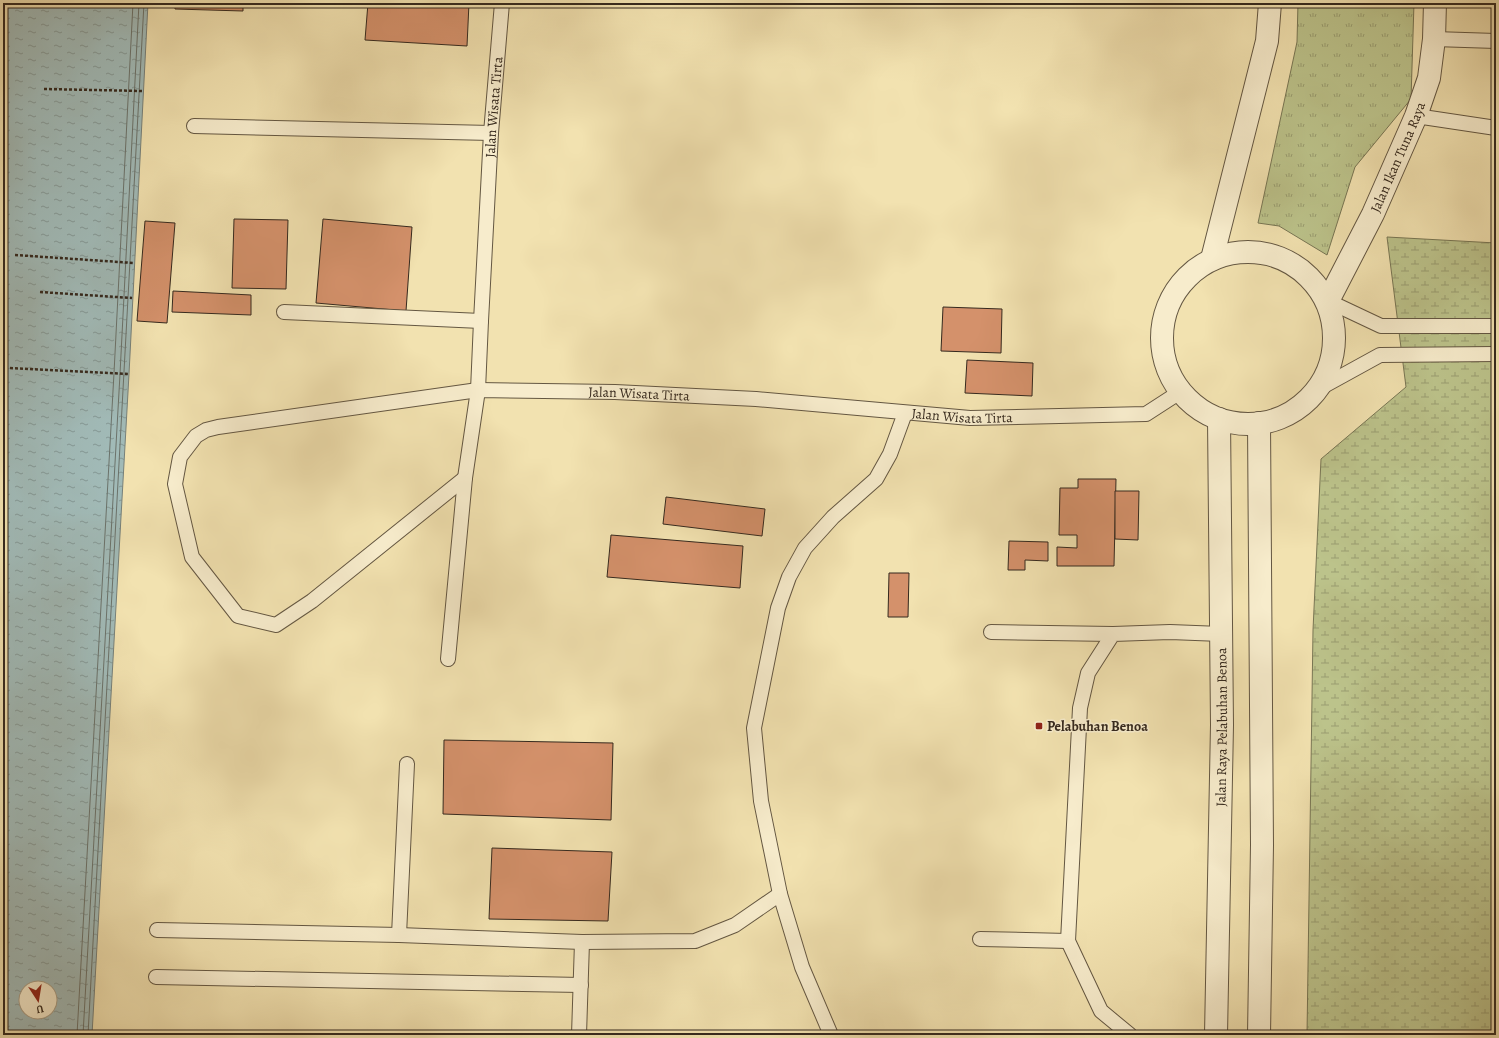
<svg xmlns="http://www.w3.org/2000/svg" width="1499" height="1038" font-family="Alegreya,serif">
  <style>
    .grass { fill: url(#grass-tufts); stroke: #787654 }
    .wetland { fill: url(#wetland-marsh); stroke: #787654 }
    .water { fill: url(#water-ripples); stroke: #76807a; fill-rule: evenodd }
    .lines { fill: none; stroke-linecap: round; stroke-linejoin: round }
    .shore { stroke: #6b726a; stroke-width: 1 }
    .building { fill: #d4916b; stroke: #35291e }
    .service-casing { stroke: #645742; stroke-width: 16 }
    .tertiary-casing { stroke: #645742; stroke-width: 24 }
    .path { stroke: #35291e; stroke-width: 2.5; stroke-dasharray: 3 2; stroke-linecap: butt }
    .service { stroke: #f7eccc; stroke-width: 14 }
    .tertiary { stroke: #f7eccc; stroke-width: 22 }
    .poi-dot { fill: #8f2418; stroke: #f7eccc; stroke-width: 1.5 }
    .labels { text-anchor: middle; stroke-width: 3; stroke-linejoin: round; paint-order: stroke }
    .street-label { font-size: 14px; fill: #35291e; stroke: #f7eccc }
    .poi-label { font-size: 14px; font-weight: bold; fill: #35291e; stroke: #f7eccc; text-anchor: start }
  </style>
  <defs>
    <pattern id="grass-tufts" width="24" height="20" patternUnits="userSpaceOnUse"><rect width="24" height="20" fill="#bcc38b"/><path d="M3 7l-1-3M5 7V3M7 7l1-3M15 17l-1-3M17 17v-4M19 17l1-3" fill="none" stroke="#9a9e71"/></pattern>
    <pattern id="wetland-marsh" width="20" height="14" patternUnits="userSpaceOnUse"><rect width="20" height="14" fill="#bcc38b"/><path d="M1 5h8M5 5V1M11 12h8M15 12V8" fill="none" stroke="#9a9e71"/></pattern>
    <pattern id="water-ripples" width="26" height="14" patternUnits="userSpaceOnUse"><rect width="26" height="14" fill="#a1bab7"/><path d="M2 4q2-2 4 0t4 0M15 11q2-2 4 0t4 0" fill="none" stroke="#849794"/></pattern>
  </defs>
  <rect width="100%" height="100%" fill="#f2e2b0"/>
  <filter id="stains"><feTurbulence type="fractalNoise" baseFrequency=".005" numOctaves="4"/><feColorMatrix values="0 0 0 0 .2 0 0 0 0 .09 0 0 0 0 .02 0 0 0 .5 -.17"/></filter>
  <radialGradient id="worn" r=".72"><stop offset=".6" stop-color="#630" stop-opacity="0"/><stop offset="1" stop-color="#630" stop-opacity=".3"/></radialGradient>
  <path class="grass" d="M1298 3H1414L1411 99 1355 167 1327 255 1279 226 1258 223 1297 42Z"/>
  <path class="wetland" d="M1387 237 1496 243V1035H1307L1313 630 1321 459 1406 387Z"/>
  <path class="water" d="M3 3H148L129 374 92 1035H3ZM26 988H50V1012H26Z"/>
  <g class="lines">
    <g class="shore">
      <path d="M77 1035 114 373 133 3"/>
      <path d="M83 1035 120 374 139 3"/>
      <path d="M88 1035 144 3"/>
    </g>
  </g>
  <g class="building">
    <path d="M175 3H243V11L175 9Z"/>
    <path d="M368 3H469L467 46 365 40Z"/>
    <path d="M234 219 288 220 286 289 232 288Z"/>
    <path d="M323 219 412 227 406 311 316 303Z"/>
    <path d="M145 221 175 223 167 323 137 321Z"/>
    <path d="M173 291 251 295V315L172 312Z"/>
    <path d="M943 307 1002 309 1001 353 941 351Z"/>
    <path d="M967 360 1033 363 1032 396 965 393Z"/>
    <path d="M1078 479H1116L1114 566H1057V547L1077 548V535H1059L1060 488H1078Z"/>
    <path d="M1115 491H1139L1138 540 1115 539Z"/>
    <path d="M666 497 765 509 762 536 663 524Z"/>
    <path d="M611 535 743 546 740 588 607 577Z"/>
    <path d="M1009 541 1048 542V561L1025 560V570H1008Z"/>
    <path d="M889 573H909L908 617H888Z"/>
    <path d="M444 740 613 743 611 820 443 814Z"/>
    <path d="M492 848 612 852 608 921 489 919Z"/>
  </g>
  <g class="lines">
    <g class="service-casing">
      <g id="service">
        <path d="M1434 39 1496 41"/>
        <path d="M1416 116 1496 128"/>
        <path d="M194 126 491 133"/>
        <path d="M1328 301 1381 326H1496"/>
        <path d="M284 312 481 321"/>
        <path d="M1320 388 1380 355 1496 354"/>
        <path id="s1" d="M465 478 312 601 276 625 238 616 192 557 175 484 180 457 196 436 206 430 218 427 478 390 615 392 756 399 970 418 1146 414 1180 392"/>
        <path d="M991 632 1113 634"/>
        <path id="s2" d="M448 659 465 478 478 390 481 321 491 133 502 3"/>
        <path d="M157 930 399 935 582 942 695 941 735 925 780 894"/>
        <path d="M399 935 407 764"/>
        <path d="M980 939 1068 941"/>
        <path d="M156 977 581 985"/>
        <path d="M579 1035 582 942"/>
        <path d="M831 1035 802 967 780 894 761 801 754 728 778 608 789 577 805 548 833 517 876 479 890 454 905 413"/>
        <path d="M1130 1035 1101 1011 1068 941 1080 708 1088 673 1113 634 1170 632 1221 634"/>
      </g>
    </g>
    <g class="tertiary-casing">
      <g id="tertiary">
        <circle cx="1248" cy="338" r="86"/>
        <path d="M1212 259 1267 41 1270 3"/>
        <path id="s3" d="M1328 301 1373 214 1416 116 1429 78 1434 39 1435 3"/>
        <path d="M1259 423 1262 845 1259 1035"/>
        <path id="s4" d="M1216 1035 1222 725 1219 419"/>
      </g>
    </g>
    <g class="path">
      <path d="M44 89 143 91"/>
      <path d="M15 255 134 263"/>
      <path d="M40 292 132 298"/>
      <path d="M10 368 129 374"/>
    </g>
    <use href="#service" class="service"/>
    <use href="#tertiary" class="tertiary"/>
  </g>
  <rect class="poi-dot" x="1035" y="722" width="8" height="8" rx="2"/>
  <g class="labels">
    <g class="street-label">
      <text dy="5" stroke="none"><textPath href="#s2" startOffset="554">Jalan Wisata Tirta</textPath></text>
      <text dy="5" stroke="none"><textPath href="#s3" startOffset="160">Jalan Ikan Tuna Raya</textPath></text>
      <text dy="5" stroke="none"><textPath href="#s1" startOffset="930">Jalan Wisata Tirta</textPath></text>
      <text dy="5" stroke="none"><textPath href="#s1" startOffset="1254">Jalan Wisata Tirta</textPath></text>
      <text dy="5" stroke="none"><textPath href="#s4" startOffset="308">Jalan Raya Pelabuhan Benoa</textPath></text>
    </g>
    <g class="poi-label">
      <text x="1047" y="731">Pelabuhan Benoa</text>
    </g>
  </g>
  <rect width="1499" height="1038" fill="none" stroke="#f2e2b0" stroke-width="16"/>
  <rect x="4" y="4" width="1491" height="1030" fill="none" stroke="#35291e" stroke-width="2"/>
  <rect x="8" y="8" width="1483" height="1022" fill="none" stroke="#35291e"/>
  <g transform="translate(38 1000) rotate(168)"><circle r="19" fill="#f7eccc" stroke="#a99e86"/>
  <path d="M0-3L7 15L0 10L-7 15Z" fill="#8f2418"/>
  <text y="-6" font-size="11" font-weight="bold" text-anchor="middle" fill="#35291e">U</text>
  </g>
  <rect width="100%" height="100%" filter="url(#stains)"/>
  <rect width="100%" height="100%" fill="url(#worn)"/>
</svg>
